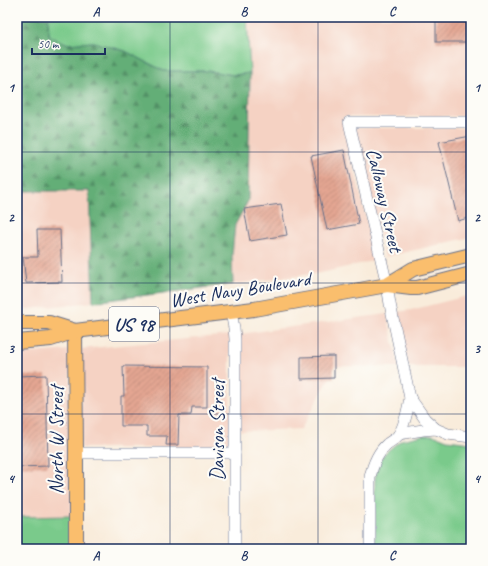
<svg xmlns="http://www.w3.org/2000/svg" width="488" height="566" font-family="Caveat,sans-serif">
  <style>
    .built { fill: #f5d2c3 }
    .green { fill: #7aca8b; stroke: #4a7c74 }
    .forest { fill: url(#forest-firs); stroke: #3f6e6a }
    .building { fill: url(#building-hatch) }
    .lines { fill: none; stroke-linecap: round; stroke-linejoin: round }
    .minor-casing { stroke: #69718a; stroke-width: 12 }
    .major-casing { stroke: #69718a; stroke-width: 16 }
    .minor { stroke: #fff; stroke-width: 11 }
    .major { stroke: #fabe6d; stroke-width: 14 }
    .grid { fill: none; stroke: #1b2f5e; stroke-width: 1; stroke-opacity: 0.55 }
    .labels { text-anchor: middle; stroke-width: 4; stroke-linejoin: round; paint-order: stroke }
    .shield { fill: #fdfcf7; stroke: #5f6c8c; stroke-width: 1 }
    .shield-label { font-size: 19px; font-weight: bold; fill: #1b2f5e }
    .street-label { font-size: 20px; fill: #1b2f5e; stroke: #fdfcf7 }
    .neatline { fill: none; stroke: #1b2f5e; stroke-width: 1.5 }
    .grid-label { font-size: 13px; text-anchor: middle; font-weight: bold; fill: #1b2f5e }
  </style>
  <defs>
    <pattern id="forest-firs" width="22" height="20" patternUnits="userSpaceOnUse"><rect width="22" height="20" fill="#63ae77"/><path d="M5 1l3.5 6h-7zM16 11l3.5 6h-7z" fill="#518e65"/></pattern>
    <pattern id="building-hatch" width="6" height="6" patternUnits="userSpaceOnUse"><rect width="6" height="6" fill="#e4a692"/><path d="M-1 1l2-2M0 6l6-6M5 7l2-2" fill="none" stroke="#b8887a"/></pattern>
  </defs>
  <rect width="100%" height="100%" fill="#fdfcf7"/>
  <filter id="ink" filterUnits="userSpaceOnUse"><feTurbulence type="fractalNoise" baseFrequency=".025" numOctaves="2"/><feDisplacementMap in="SourceGraphic" scale="8" xChannelSelector="R" yChannelSelector="G"/><feConvolveMatrix kernelMatrix="1 2 1 2 8 2 1 2 1" color-interpolation-filters="sRGB"/></filter>
  <filter id="wash" filterUnits="userSpaceOnUse"><feTurbulence type="fractalNoise" baseFrequency=".012" numOctaves="4" result="noise"/><feDisplacementMap in="SourceGraphic" scale="16" xChannelSelector="R" yChannelSelector="G"/><feGaussianBlur stdDeviation="0.9" result="paint"/><feColorMatrix in="noise" values="0 0 0 0 0 0 0 0 0 0 0 0 0 0 0 0 0 1.4 0 .05"/><feComposite in="paint" operator="in"/></filter>
  <g filter="url(#wash)">
    <rect width="100%" height="100%" fill="#f9ecdb"/>
    <g class="built">
      <path d="M247 17H471V116L352 117V116L344 117 343 118 344 128H345L376 260 321 273 233 284 232 255 235 225 248 200 250 73Z"/>
      <path d="M355 128H471V237L385 257Z"/>
      <path d="M17 191H89L93 302 29 309H17Z"/>
      <path d="M471 295V367H409L397 312 411 310Z"/>
      <path d="M387 314 399 367 330 366 331 376 301 429 240 431V334Z"/>
      <path d="M230 335V448H81L80 349Z"/>
      <path d="M70 350 72 516 17 517V354Z"/>
    </g>
    <g class="green">
      <path d="M48 17H247L250 73 234 75 207 71H164L125 51 93 42 68 44 49 35Z"/>
      <path d="M423 435H434L437 437V436L447 440 471 443V549H375V478L380 461 385 453 401 440Z"/>
      <path d="M72 516V549H17V517Z"/>
    </g>
    <path class="forest" d="M17 17H48L49 35 68 44 93 42 125 51 164 71H207L234 75 250 73 248 201 235 225 232 255 233 284 93 302 89 191H17Z"/>
    <g id="blocks">
      <g class="building">
        <rect x="436" y="17" width="35" height="25"/>
        <path d="M471 136V217L458 221 439 142Z"/>
        <path d="M344 150 359 224 327 230 311 156Z"/>
        <path d="M281 204 287 235 250 241 244 209Z"/>
        <path d="M37 230H60L62 282 26 283 23 257H38Z"/>
        <path d="M334 356V378L301 379V357Z"/>
        <path d="M123 366 207 367V407H192L191 415H179L178 445H166L167 436H147V426H121V396H124Z"/>
        <path d="M46 375 48 466 17 467V376Z"/>
      </g>
    </g>
  </g>
  <g filter="url(#ink)">
    <use href="#blocks" fill-opacity="0" stroke="#69718a" stroke-width="1"/>
    <g class="lines">
      <g class="minor-casing">
        <g id="minor">
          <path d="M231 312 234 328 235 339V549"/>
          <path d="M410 398 425 419 436 429"/>
          <path d="M399 434 423 430 436 429 448 434 471 437"/>
          <path d="M76 453H235"/>
          <path d="M370 549V477C373 464 377 453 387 444 391 441 397 438 399 434 405 425 408 408 410 398L390 304 387 285 349 122H471"/>
        </g>
      </g>
      <g class="major-casing">
        <g id="major">
          <path d="M387 285 413 269 471 255"/>
          <path d="M17 323H49L75 331"/>
          <path d="M75 331 76 453V549"/>
          <path d="M17 342 51 339 75 331 254 309 387 285 411 288H417L471 274"/>
        </g>
      </g>
      <use href="#minor" class="minor"/>
      <use href="#major" class="major"/>
    </g>
  </g>
  <path class="grid" d="M170 17V549M318 17V549M17 152H471M17 283H471M17 414H471"/>
  <g class="labels">
    <rect class="shield" x="109" y="307" width="50" height="34" rx="3"/>
    <g class="shield-label">
      <text x="134" y="331">US 98</text>
    </g>
    <g class="street-label">
      <text transform="translate(385 200) rotate(77)" y="7">Calloway Street</text>
      <text transform="translate(240 289) rotate(-9)" y="7">West Navy Boulevard</text>
      <text transform="translate(217 430) rotate(-90)" y="7">Davison Street</text>
      <text transform="translate(56 440) rotate(-90)" y="7">North W Street</text>
    </g>
  </g>
  <rect width="488" height="566" fill="none" stroke="#fdfcf7" stroke-width="44"/>
  <path d="M32 48v6h73v-6" fill="none" stroke="#1b2f5e" stroke-width="2"/>
  <text x="38" y="48" font-size="12" fill="#1b2f5e" stroke="#fdfcf7" stroke-width="3" paint-order="stroke">50 m</text>
  <rect x="22" y="22" width="444" height="522" class="neatline"/>
  <g class="grid-label">
    <text x="96" y="16">A</text>
    <text x="244" y="16">B</text>
    <text x="392" y="16">C</text>
    <text x="11" y="92">1</text>
    <text x="477" y="92">1</text>
    <text x="11" y="222">2</text>
    <text x="477" y="222">2</text>
    <text x="11" y="353">3</text>
    <text x="477" y="353">3</text>
    <text x="11" y="483">4</text>
    <text x="477" y="483">4</text>
    <text x="96" y="560">A</text>
    <text x="244" y="560">B</text>
    <text x="392" y="560">C</text>
  </g>
</svg>
